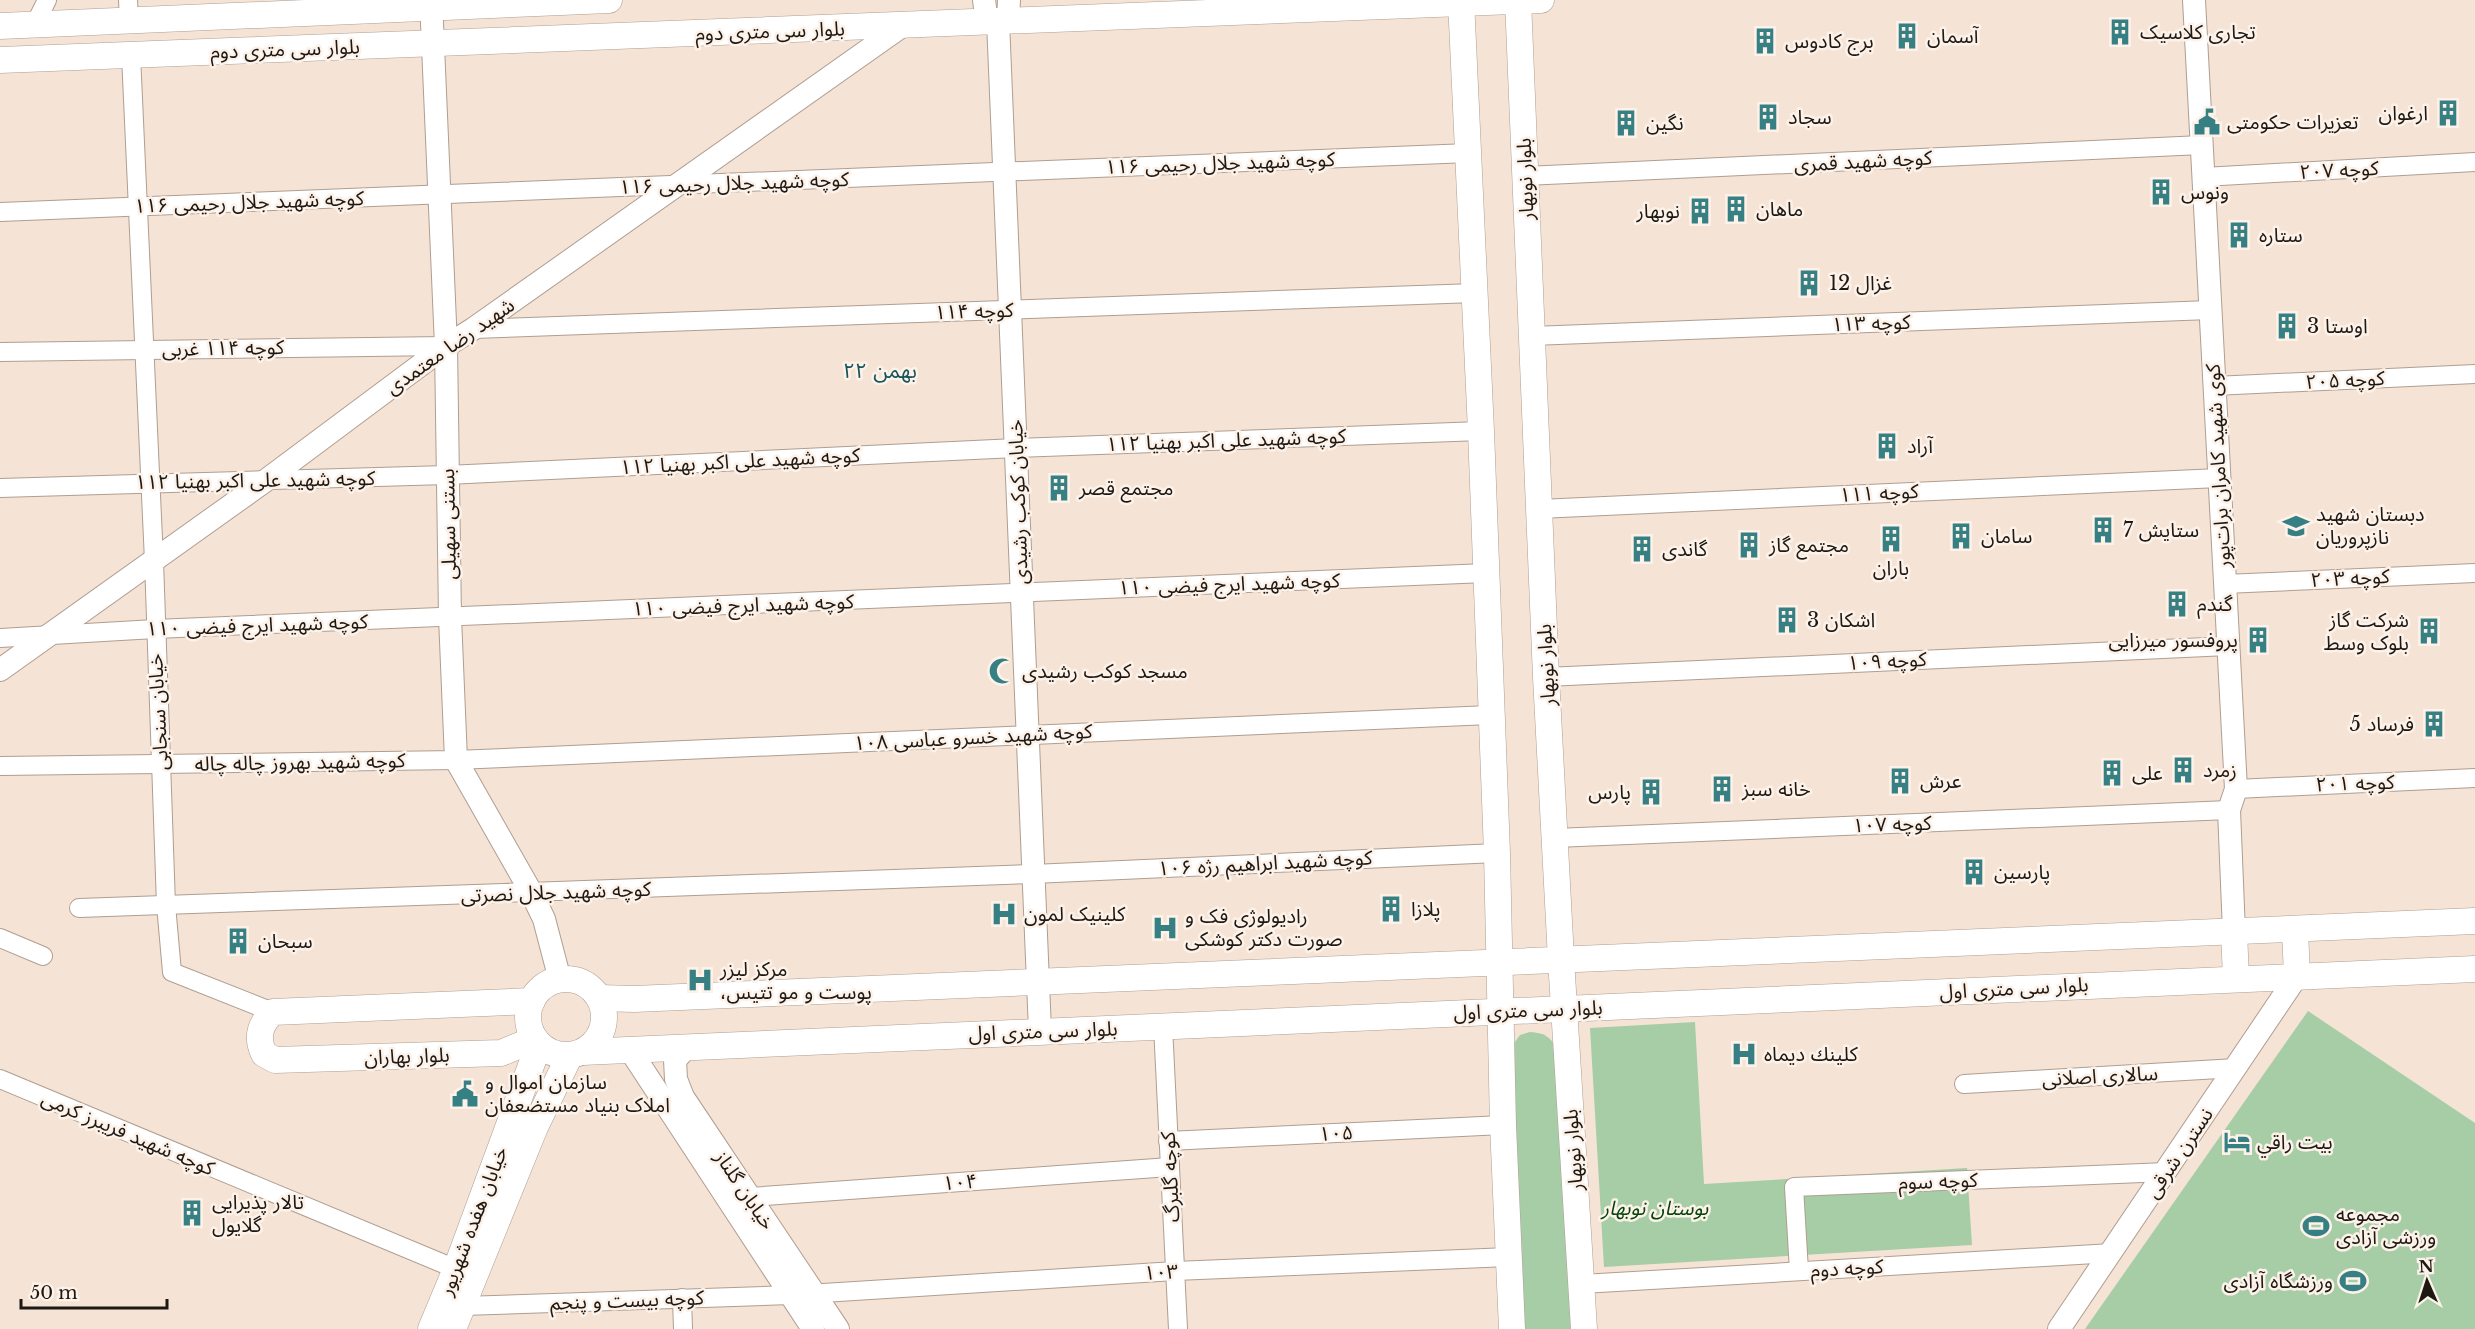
<svg xmlns="http://www.w3.org/2000/svg" width="2475" height="1329" font-family="'Libre Baskerville','Noto Sans Arabic',serif">
  <style>
    .green { fill: #a7cda6 }
    .lines { fill: none; stroke-linecap: round; stroke-linejoin: round }
    .minor-casing { stroke: #af9e91; stroke-width: 20 }
    .tertiary-casing { stroke: #af9e91; stroke-width: 24 }
    .secondary-casing { stroke: #af9e91; stroke-width: 27 }
    .minor { stroke: #fff; stroke-width: 18 }
    .tertiary { stroke: #fff; stroke-width: 22 }
    .secondary { stroke: #fff; stroke-width: 26 }
    .labels { text-anchor: middle; stroke-width: 5; stroke-linejoin: round; paint-order: stroke }
    .street-label { font-size: 20px; fill: #1e1813; stroke: #fdf2e9 }
    .poi-label { font-size: 20px; fill: #1e1813; stroke: #fdf2e9; text-anchor: start }
    .park-label { font-size: 20px; font-style: italic; fill: #04440b; stroke: #fdf2e9 }
    .neighbourhood-label { font-size: 21px; fill: #185457; stroke: #fdf2e9 }
  </style>
  <rect width="100%" height="100%" fill="#f5e3d5"/>
  <g class="green">
    <path d="M2308 1011 2475 1123V1329H2085Z"/>
    <path d="M1695 1022 1704 1184 1967 1168 1972 1245 1604 1267 1590 1028Z"/>
    <path d="M1530 1032C1544 1033 1550 1036 1556 1048L1574 1329H1525L1509 1050 1520 1035Z"/>
  </g>
  <g class="lines">
    <g class="minor-casing">
      <g id="minor">
        <path d="M128 0 129 20"/>
        <path d="M35 24 47 0"/>
        <path d="M131 55 154 561 166 905 172 972 273 1012"/>
        <path d="M1525 176 2202 145"/>
        <path d="M2203 177 2475 162"/>
        <path d="M0 212 1469 153"/>
        <path d="M473 329 1475 293"/>
        <path d="M1532 336 2210 310"/>
        <path d="M0 352 446 346"/>
        <path d="M2214 386 2475 374"/>
        <path d="M0 488 447 475 1016 448 1481 431"/>
        <path d="M1539 509 2219 478"/>
        <path d="M2225 584 2475 573"/>
        <path d="M0 638 155 629 1486 573"/>
        <path d="M1546 677 2228 646"/>
        <path d="M0 766 456 760 1490 715"/>
        <path d="M2236 789 2475 778"/>
        <path d="M1555 838 2229 810"/>
        <path d="M79 908 1033 874 1497 853"/>
        <path d="M0 938 43 956"/>
        <path d="M1163 1026 1178 1329"/>
        <path d="M0 1079 456 1269"/>
        <path d="M1964 1084 2236 1068"/>
        <path d="M1168 1141 1503 1125"/>
        <path d="M750 1197 1170 1167"/>
        <path d="M1799 1271 1794 1187 2167 1172"/>
        <path d="M1582 1284 2112 1253"/>
        <path d="M682 1298 683 1329"/>
        <path d="M462 1306 791 1295 1175 1271 1509 1257"/>
      </g>
    </g>
    <g class="tertiary-casing">
      <g id="tertiary">
        <path d="M431 0 446 346 450 617 456 760 531 892 544 919 560 980"/>
        <path d="M984 0 987 22"/>
        <path d="M2194 0 2236 789 2229 810 2234 932"/>
        <path d="M998 21 1040 1031"/>
        <path d="M1008 21 1009 0"/>
        <path d="M0 670 265 481 446 346 473 329 902 26"/>
        <path d="M687 1047 675 1060 676 1079 683 1097 838 1329"/>
        <path d="M630 1050 813 1329"/>
        <path d="M2059 1329 2297 976"/>
      </g>
    </g>
    <g class="secondary-casing">
      <g id="secondary">
        <path d="M1461 0 1481 431 1497 853 1503 1125 1512 1329"/>
        <path d="M1518 0 1546 677 1561 959 1584 1329"/>
        <path d="M0 26 609 0"/>
        <path d="M0 60 1541 0"/>
        <path d="M2295 930 2297 976"/>
        <path d="M2234 932 2236 978"/>
        <circle cx="566" cy="1017" r="38"/>
        <path d="M599 998 634 999 2475 921"/>
        <path d="M532 1001 273 1012C260 1024 256 1037 264 1054L275 1060 501 1053 535 1039"/>
        <path d="M582 1052 2475 969"/>
        <path d="M431 1329 456 1269 539 1044"/>
        <path d="M453 1329 535 1127 570 1055"/>
      </g>
    </g>
    <use href="#minor" class="minor"/>
    <use href="#tertiary" class="tertiary"/>
    <use href="#secondary" class="secondary"/>
  </g>
  <defs>
    <g id="building-bare" transform="scale(2.07)"><path d="M-4-6H4V6H1V3H-1V6H-4ZM-2.5-4.3h1.7v1.8h-1.7ZM.8-4.3h1.7v1.8H.8ZM-2.5-1h1.7V.8h-1.7ZM.8-1h1.7V.8H.8Z" fill="#367f83" stroke="#fdf2e9" stroke-width="2.5" paint-order="stroke"/></g>
    <g id="civic-bare" transform="scale(2.07)"><path d="M-.6-6.5H3V-4.5H.6V-3L4-1V1h2V6H-6V1h2V-1L-.6-3ZM-1.2 2.5V6h2.4V2.5Z" fill="#367f83" stroke="#fdf2e9" stroke-width="2.5" paint-order="stroke"/></g>
    <g id="school-bare" transform="scale(2.07)"><path d="M0-5L7-2L0 1L-7-2ZM-4 1L0 2.5L4 1V4Q0 6-4 4Z" fill="#367f83" stroke="#fdf2e9" stroke-width="2.5" paint-order="stroke"/></g>
    <g id="mosque-bare" transform="scale(2.07)"><path d="M3.5-4.9A6 6 0 1 0 3.5 4.9A5 5 0 1 1 3.5-4.9Z" fill="#367f83" stroke="#fdf2e9" stroke-width="2.5" paint-order="stroke"/></g>
    <g id="hospital-bare" transform="scale(2.07)"><path d="M-5-5h3v3.5h4V-5h3V5h-3V1.5h-4V5h-3Z" fill="#367f83" stroke="#fdf2e9" stroke-width="2.5" paint-order="stroke"/></g>
    <g id="hotel-bare" transform="scale(2.07)"><path d="M-6-4.5h1.5V1H6V5H4.5V3h-9V5H-6ZM-4 0a1.8 1.8 0 1 1 3.6 0ZM.5 0V-2.5h3Q6-2.5 6 0Z" fill="#367f83" stroke="#fdf2e9" stroke-width="2.5" paint-order="stroke"/></g>
    <g id="stadium-bare" transform="scale(2.07)"><path d="M0-5a6.5 5 0 1 0 0 10a6.5 5 0 1 0 0-10ZM-3.5-1.8h7v3.6h-7Z" fill="#367f83" stroke="#fdf2e9" stroke-width="2.5" paint-order="stroke"/></g>
  </defs>
  <g fill-rule="evenodd">
    <use href="#building-bare" x="2120" y="32"/>
    <use href="#building-bare" x="1907" y="36"/>
    <use href="#building-bare" x="1765" y="41"/>
    <use href="#building-bare" x="2448" y="113"/>
    <use href="#building-bare" x="1768" y="117"/>
    <use href="#civic-bare" x="2207" y="122"/>
    <use href="#building-bare" x="1626" y="123"/>
    <use href="#building-bare" x="2161" y="192"/>
    <use href="#building-bare" x="1736" y="209"/>
    <use href="#building-bare" x="1700" y="211"/>
    <use href="#building-bare" x="2239" y="235"/>
    <use href="#building-bare" x="1809" y="283"/>
    <use href="#building-bare" x="2287" y="326"/>
    <use href="#building-bare" x="1887" y="446"/>
    <use href="#building-bare" x="1059" y="488"/>
    <use href="#school-bare" x="2296" y="526"/>
    <use href="#building-bare" x="2103" y="530"/>
    <use href="#building-bare" x="1961" y="536"/>
    <use href="#building-bare" x="1891" y="539"/>
    <use href="#building-bare" x="1749" y="545"/>
    <use href="#building-bare" x="1642" y="549"/>
    <use href="#building-bare" x="2177" y="604"/>
    <use href="#building-bare" x="1787" y="620"/>
    <use href="#building-bare" x="2429" y="631"/>
    <use href="#building-bare" x="2258" y="640"/>
    <use href="#mosque-bare" x="1002" y="671"/>
    <use href="#building-bare" x="2434" y="724"/>
    <use href="#building-bare" x="2183" y="770"/>
    <use href="#building-bare" x="2112" y="773"/>
    <use href="#building-bare" x="1900" y="781"/>
    <use href="#building-bare" x="1722" y="789"/>
    <use href="#building-bare" x="1651" y="792"/>
    <use href="#building-bare" x="1974" y="872"/>
    <use href="#building-bare" x="1391" y="909"/>
    <use href="#hospital-bare" x="1004" y="914"/>
    <use href="#hospital-bare" x="1165" y="928"/>
    <use href="#building-bare" x="238" y="941"/>
    <use href="#hospital-bare" x="700" y="980"/>
    <use href="#hospital-bare" x="1744" y="1054"/>
    <use href="#civic-bare" x="465" y="1094"/>
    <use href="#hotel-bare" x="2237" y="1142"/>
    <use href="#building-bare" x="192" y="1213"/>
    <use href="#stadium-bare" x="2316" y="1226"/>
    <use href="#stadium-bare" x="2353" y="1281"/>
  </g>
  <g class="labels">
    <g class="street-label">
      <text transform="translate(770 31) rotate(-2)" y="7">بلوار سی متری دوم</text>
      <text transform="translate(285 49) rotate(-2)" y="7">بلوار سی متری دوم</text>
      <text transform="translate(1863 161) rotate(-3)" y="7">کوچه شهید قمری</text>
      <text transform="translate(1220 163) rotate(-2)" y="7">کوچه شهید جلال رحیمی ۱۱۶</text>
      <text transform="translate(2339 170) rotate(-3)" y="7">کوچه ۲۰۷</text>
      <text transform="translate(1525 179) rotate(-92)" y="7">بلوار نوبهار</text>
      <text transform="translate(734 183) rotate(-2)" y="7">کوچه شهید جلال رحیمی ۱۱۶</text>
      <text transform="translate(249 202) rotate(-2)" y="7">کوچه شهید جلال رحیمی ۱۱۶</text>
      <text transform="translate(974 311) rotate(-2)" y="7">کوچه ۱۱۴</text>
      <text transform="translate(1871 323) rotate(-2)" y="7">کوچه ۱۱۳</text>
      <text transform="translate(450 346) rotate(-35)" y="7">شهید رضا معتمدی</text>
      <text transform="translate(223 348) rotate(-1)" y="7">کوچه ۱۱۴ غربی</text>
      <text transform="translate(2345 380) rotate(-3)" y="7">کوچه ۲۰۵</text>
      <text transform="translate(1226 440) rotate(-2)" y="7">کوچه شهید علی اکبر بهنیا ۱۱۲</text>
      <text transform="translate(740 461) rotate(-3)" y="7">کوچه شهید علی اکبر بهنیا ۱۱۲</text>
      <text transform="translate(2218 466) rotate(-93)" y="7">کوی شهید کامران برات‌پور</text>
      <text transform="translate(255 480) rotate(-1)" y="7">کوچه شهید علی اکبر بهنیا ۱۱۲</text>
      <text transform="translate(1879 493) rotate(-3)" y="7">کوچه ۱۱۱</text>
      <text transform="translate(1018 502) rotate(-92)" y="7">خیابان کوکب رشیدی</text>
      <text transform="translate(448 524) rotate(-91)" y="7">بستنی سهیلی</text>
      <text transform="translate(2350 578) rotate(-3)" y="7">کوچه ۲۰۳</text>
      <text transform="translate(1229 584) rotate(-2)" y="7">کوچه شهید ایرج فیضی ۱۱۰</text>
      <text transform="translate(743 605) rotate(-2)" y="7">کوچه شهید ایرج فیضی ۱۱۰</text>
      <text transform="translate(257 625) rotate(-2)" y="7">کوچه شهید ایرج فیضی ۱۱۰</text>
      <text transform="translate(1887 661) rotate(-3)" y="7">کوچه ۱۰۹</text>
      <text transform="translate(1546 665) rotate(-93)" y="7">بلوار نوبهار</text>
      <text transform="translate(158 712) rotate(-93)" y="7">خیابان سنجابی</text>
      <text transform="translate(973 737) rotate(-3)" y="7">کوچه شهید خسرو عباسی ۱۰۸</text>
      <text transform="translate(300 762) rotate(-1)" y="7">کوچه شهید بهروز چاله چاله</text>
      <text transform="translate(2355 783) rotate(-2)" y="7">کوچه ۲۰۱</text>
      <text transform="translate(1892 824) rotate(-2)" y="7">کوچه ۱۰۷</text>
      <text transform="translate(1265 863) rotate(-3)" y="7">کوچه شهید ابراهیم رژه ۱۰۶</text>
      <text transform="translate(556 892) rotate(-2)" y="7">کوچه شهید جلال نصرتی</text>
      <text transform="translate(2014 988) rotate(-3)" y="7">بلوار سی متری اول</text>
      <text transform="translate(1528 1010) rotate(-2)" y="7">بلوار سی متری اول</text>
      <text transform="translate(1043 1031) rotate(-2)" y="7">بلوار سی متری اول</text>
      <text transform="translate(407 1056) rotate(-2)" y="7">بلوار بهاران</text>
      <text transform="translate(2100 1076) rotate(-3)" y="7">سالاری اصلانی</text>
      <text transform="translate(128 1133) rotate(23)" y="7">کوچه شهید فریبرز کرمی</text>
      <text transform="translate(1336 1133) rotate(-3)" y="7">۱۰۵</text>
      <text transform="translate(1573 1150) rotate(-94)" y="7">بلوار نوبهار</text>
      <text transform="translate(2179 1153) rotate(-56)" y="7">نسترن شرقی</text>
      <text transform="translate(1170 1177) rotate(-93)" y="7">کوچه گلبرگ</text>
      <text transform="translate(1938 1181) rotate(-2)" y="7">کوچه سوم</text>
      <text transform="translate(960 1182) rotate(-4)" y="7">۱۰۴</text>
      <text transform="translate(745 1190) rotate(56)" y="7">خیابان گلناز</text>
      <text transform="translate(473 1221) rotate(-69)" y="7">خیابان هفده شهریور</text>
      <text transform="translate(1847 1268) rotate(-3)" y="7">کوچه دوم</text>
      <text transform="translate(1161 1272) rotate(-3)" y="7">۱۰۳</text>
      <text transform="translate(627 1300) rotate(-2)" y="7">کوچه بیست و پنجم</text>
    </g>
    <g class="poi-label">
      <text x="2140" y="39">تجاری کلاسیک</text>
      <text x="1927" y="43">آسمان</text>
      <text x="1785" y="48">برج کادوس</text>
      <text x="2428" y="120" text-anchor="end">ارغوان</text>
      <text x="1788" y="124">سجاد</text>
      <text x="2227" y="129">تعزیرات حکومتی</text>
      <text x="1646" y="130">نگین</text>
      <text x="2181" y="199">ونوس</text>
      <text x="1756" y="216">ماهان</text>
      <text x="1680" y="218" text-anchor="end">نوبهار</text>
      <text x="2259" y="242">ستاره</text>
      <text x="1829" y="290">غزال 12</text>
      <text x="2307" y="333">اوستا 3</text>
      <text x="1907" y="453">آراد</text>
      <text x="1079" y="495">مجتمع قصر</text>
      <text x="2316" y="521">دبستان شهید<tspan x="2316" dy="23">نازپروریان</tspan></text>
      <text x="2123" y="537">ستایش 7</text>
      <text x="1981" y="543">سامان</text>
      <text x="1769" y="552">مجتمع گاز</text>
      <text x="1662" y="556">گاندی</text>
      <text x="1891" y="575" text-anchor="middle">باران</text>
      <text x="2197" y="611">گندم</text>
      <text x="1807" y="627">اشکان 3</text>
      <text x="2409" y="627" text-anchor="end">شرکت گاز<tspan x="2409" dy="23">بلوک وسط</tspan></text>
      <text x="2238" y="647" text-anchor="end">پروفسور میرزایی</text>
      <text x="1022" y="678">مسجد کوکب رشیدی</text>
      <text x="2414" y="731" text-anchor="end">فرساد 5</text>
      <text x="2203" y="777">زمرد</text>
      <text x="2132" y="780">علی</text>
      <text x="1920" y="788">عرش</text>
      <text x="1742" y="796">خانه سبز</text>
      <text x="1631" y="799" text-anchor="end">پارس</text>
      <text x="1994" y="879">پارسین</text>
      <text x="1411" y="916">پلازا</text>
      <text x="1024" y="921">کلینیک لمون</text>
      <text x="1185" y="923">رادیولوژی فک و<tspan x="1185" dy="23">صورت دکتر کوشکی</tspan></text>
      <text x="258" y="948">سبحان</text>
      <text x="720" y="976">مرکز لیزر<tspan x="720" dy="23">،پوست و مو تتیس</tspan></text>
      <text x="1764" y="1061">كلينك ديماه</text>
      <text x="485" y="1089">سازمان اموال و<tspan x="485" dy="23">املاک بنیاد مستضعفان</tspan></text>
      <text x="2257" y="1149">بيت راقي</text>
      <text x="212" y="1209">تالار پذیرایی<tspan x="212" dy="23">گلایول</tspan></text>
      <text x="2336" y="1221">مجموعه<tspan x="2336" dy="23">ورزشی آزادی</tspan></text>
      <text x="2333" y="1288" text-anchor="end">ورزشگاه آزادی</text>
    </g>
    <g class="park-label">
      <text x="1655" y="1215">بوستان نوبهار</text>
    </g>
    <g class="neighbourhood-label">
      <text x="880" y="378">۲۲ بهمن</text>
    </g>
  </g>
  <g transform="translate(2427 1281) rotate(357)" stroke="#fdf2e9" stroke-width="4.5" paint-order="stroke">
  <path d="M0-4.5L10 22L0 15L-10 22Z" fill="#1e1813"/>
  <text y="-9" font-size="16" font-weight="bold" text-anchor="middle" fill="#1e1813">N</text>
  </g>
  <path d="M21 1299v9h146v-9" fill="none" stroke="#1e1813" stroke-width="3"/>
  <text x="30" y="1299" font-size="18" fill="#1e1813" stroke="#fdf2e9" stroke-width="4.5" paint-order="stroke">50 m</text>
</svg>
